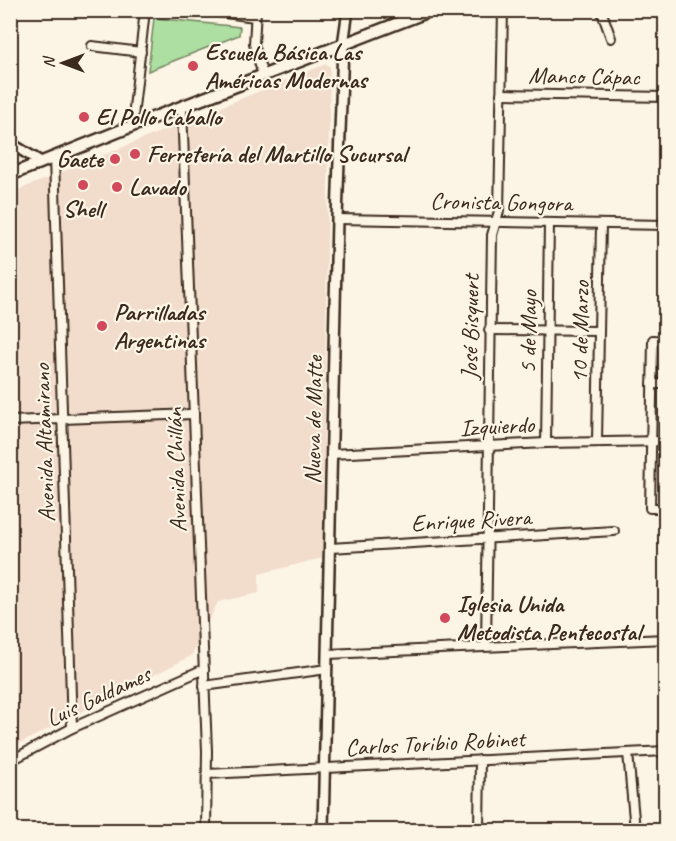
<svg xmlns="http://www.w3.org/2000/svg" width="676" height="841" font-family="Caveat,sans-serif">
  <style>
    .built { fill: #f2dccc }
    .green { fill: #acdfa1; stroke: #748460; stroke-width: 1.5 }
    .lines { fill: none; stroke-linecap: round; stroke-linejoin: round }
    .minor-casing { stroke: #3b2a1e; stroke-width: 12 }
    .tertiary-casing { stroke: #3b2a1e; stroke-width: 14 }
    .secondary-casing { stroke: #3b2a1e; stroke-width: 15 }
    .minor { stroke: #fcf5e5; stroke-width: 8 }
    .tertiary { stroke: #fcf5e5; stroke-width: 9 }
    .secondary { stroke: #fcf5e5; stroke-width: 10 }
    .poi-dot { fill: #d1495b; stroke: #fcf5e5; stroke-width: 2 }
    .labels { text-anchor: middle; stroke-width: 4.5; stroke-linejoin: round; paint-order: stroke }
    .poi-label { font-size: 24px; font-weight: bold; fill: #3b2a1e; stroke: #fcf5e5; text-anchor: start }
    .street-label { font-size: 24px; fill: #3b2a1e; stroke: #fcf5e5 }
  </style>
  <rect width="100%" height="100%" fill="#fcf5e5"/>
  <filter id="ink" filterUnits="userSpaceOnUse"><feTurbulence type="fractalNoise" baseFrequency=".0167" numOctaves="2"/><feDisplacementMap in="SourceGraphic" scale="12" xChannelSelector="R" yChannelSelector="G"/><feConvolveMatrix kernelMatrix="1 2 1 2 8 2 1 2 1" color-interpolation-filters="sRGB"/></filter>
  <g filter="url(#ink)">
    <path class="built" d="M326 64 330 67 322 558 259 574V593L218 602 191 656 11 748V193Z"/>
    <path class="green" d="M154 18 240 27 239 35 148 71Z"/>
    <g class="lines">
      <g class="minor-casing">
        <g id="minor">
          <path d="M203 10 255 17"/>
          <path d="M256 10 254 44 263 76"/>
          <path d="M601 10 611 38"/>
          <path d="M92 46 141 52"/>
          <path d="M501 94 666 97"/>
          <path d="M182 108 207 751 206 830"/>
          <path d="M132 126 145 10"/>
          <path d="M54 157 72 728"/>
          <path d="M337 219 666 225"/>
          <path d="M489 330 599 331"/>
          <path d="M666 341 653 340 650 508H666"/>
          <path d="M652 384H666"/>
          <path d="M10 421 194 414"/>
          <path d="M597 441 601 224"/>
          <path d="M546 443 549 223"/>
          <path d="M331 454 546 443 666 441"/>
          <path d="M330 548 614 531"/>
          <path d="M486 646 492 235 499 211 503 10"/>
          <path d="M328 654 666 639"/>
          <path d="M204 686 327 669"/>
          <path d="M628 753 635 830"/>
          <path d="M10 761 72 728 204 669"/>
          <path d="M207 774 666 751"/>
          <path d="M479 830 480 760"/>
        </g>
      </g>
      <g class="tertiary-casing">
        <g id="tertiary">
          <path d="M10 143 41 162"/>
          <path d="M323 830 337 219 343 45 348 10"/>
        </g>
      </g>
      <g class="secondary-casing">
        <path id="secondary" d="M10 175 132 126 432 10"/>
      </g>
      <use href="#minor" class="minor"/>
      <use href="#tertiary" class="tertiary"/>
      <use href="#secondary" class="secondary"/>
    </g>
  </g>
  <g class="poi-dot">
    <circle cx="193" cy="66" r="6"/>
    <circle cx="84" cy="117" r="6"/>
    <circle cx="135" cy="154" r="6"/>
    <circle cx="115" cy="159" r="6"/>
    <circle cx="83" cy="185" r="6"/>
    <circle cx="117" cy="187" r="6"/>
    <circle cx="102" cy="326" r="6"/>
    <circle cx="445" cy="618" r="6"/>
  </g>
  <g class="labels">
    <g class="poi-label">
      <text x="205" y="60">Escuela Básica Las<tspan x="205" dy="28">Américas Modernas</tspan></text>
      <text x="96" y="125">El Pollo Caballo</text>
      <text x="147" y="162">Ferretería del Martillo Sucursal</text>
      <text x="103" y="167" text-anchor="end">Gaete</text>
      <text x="129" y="195">Lavado</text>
      <text x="83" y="217" text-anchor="middle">Shell</text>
      <text x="114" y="320">Parrilladas<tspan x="114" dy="28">Argentinas</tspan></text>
      <text x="457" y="612">Iglesia Unida<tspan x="457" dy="28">Metodista Pentecostal</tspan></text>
    </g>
    <g class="street-label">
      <text transform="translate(584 76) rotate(1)" y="8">Manco Cápac</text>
      <text transform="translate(501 202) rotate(1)" y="8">Cronista Gongora</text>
      <text transform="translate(470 327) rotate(-89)" y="8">José Bisquert</text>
      <text transform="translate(528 332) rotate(-89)" y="8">5 de Mayo</text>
      <text transform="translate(580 332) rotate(-89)" y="8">10 de Marzo</text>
      <text transform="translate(313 420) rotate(-89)" y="8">Nueva de Matte</text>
      <text transform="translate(497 426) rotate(-3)" y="8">Izquierdo</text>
      <text transform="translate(44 443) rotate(-92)" y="8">Avenida Altamirano</text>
      <text transform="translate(176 470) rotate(-92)" y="8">Avenida Chillán</text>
      <text transform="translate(471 520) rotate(-3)" y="8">Enrique Rivera</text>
      <text transform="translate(98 696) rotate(-25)" y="8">Luis Galdames</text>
      <text transform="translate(435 743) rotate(-3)" y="8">Carlos Toribio Robinet</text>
    </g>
  </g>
  <rect width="676" height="841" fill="none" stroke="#fcf5e5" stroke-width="36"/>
  <rect x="18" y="18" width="640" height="805" fill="none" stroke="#3b2a1e" stroke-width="2" filter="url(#ink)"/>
  <g transform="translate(63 63) rotate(270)" stroke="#fcf5e5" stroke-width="4.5" paint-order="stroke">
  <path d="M0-4.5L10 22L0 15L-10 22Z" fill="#3b2a1e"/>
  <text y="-9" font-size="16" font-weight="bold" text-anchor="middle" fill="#3b2a1e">N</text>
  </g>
</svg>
